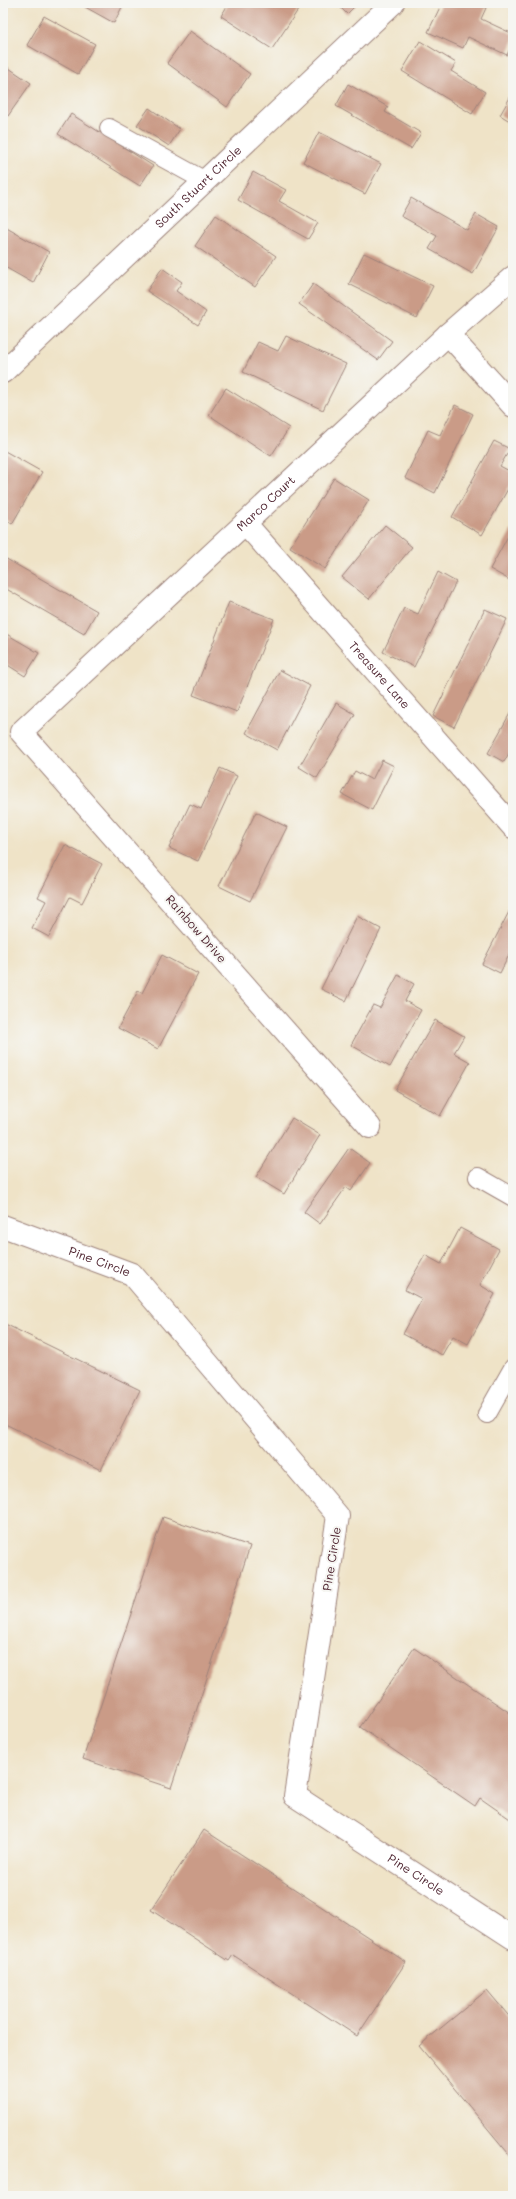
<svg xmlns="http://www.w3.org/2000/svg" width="516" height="2199" font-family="Mali,sans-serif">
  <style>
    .building { fill: #ca9b87 }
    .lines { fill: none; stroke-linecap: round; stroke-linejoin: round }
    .lane-casing { stroke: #9c8179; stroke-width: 20 }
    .street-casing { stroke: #9c8179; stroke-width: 24 }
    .lane { stroke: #fff; stroke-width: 18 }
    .street { stroke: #fff; stroke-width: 22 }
    .labels { text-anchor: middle; stroke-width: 4; stroke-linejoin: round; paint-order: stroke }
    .street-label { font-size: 12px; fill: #4a1f2b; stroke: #f6f6f2 }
  </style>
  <rect width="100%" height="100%" fill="#f6f6f2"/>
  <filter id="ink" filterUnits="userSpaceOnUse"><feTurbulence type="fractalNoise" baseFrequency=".025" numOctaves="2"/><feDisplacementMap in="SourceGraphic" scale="8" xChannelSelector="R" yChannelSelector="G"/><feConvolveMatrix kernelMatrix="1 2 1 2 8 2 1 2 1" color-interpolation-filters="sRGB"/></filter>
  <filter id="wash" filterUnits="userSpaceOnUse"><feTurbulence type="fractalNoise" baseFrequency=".012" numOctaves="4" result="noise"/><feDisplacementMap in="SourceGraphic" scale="16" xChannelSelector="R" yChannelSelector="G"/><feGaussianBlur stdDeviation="0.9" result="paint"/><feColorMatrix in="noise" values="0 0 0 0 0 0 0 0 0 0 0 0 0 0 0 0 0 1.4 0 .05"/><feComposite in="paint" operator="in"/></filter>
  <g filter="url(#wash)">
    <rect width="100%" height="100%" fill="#efe3c7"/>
    <g id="blocks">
      <g class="building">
        <path d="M78 3H124L114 23Z"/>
        <path d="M229 3H287L298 10 272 49 221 16Z"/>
        <path d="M336 3H358L347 14Z"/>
        <path d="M442 3H476L486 8 481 19 513 34V42L507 55 468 37 463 48 428 32Z"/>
        <path d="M44 16 95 44 78 74 27 45Z"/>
        <path d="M190 31 250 74 227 107 167 63Z"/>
        <path d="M420 41 456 63 451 71 485 92 472 114 402 71Z"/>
        <path d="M3 64 31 83 8 116 3 113Z"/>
        <path d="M348 84 388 107 385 112 421 133 411 149 336 106Z"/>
        <path d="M512 94 513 95V123L500 115Z"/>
        <path d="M149 108 180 129 169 146 137 125Z"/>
        <path d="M71 114 153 166 140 186 58 134Z"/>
        <path d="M319 132 381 164 365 194 303 162Z"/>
        <path d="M253 172 286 190 279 201 318 223 308 239 238 200Z"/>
        <path d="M411 198 467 230 476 214 499 227 473 274 429 249 437 236 401 216Z"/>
        <path d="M216 215 276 256 255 287 195 246Z"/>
        <path d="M3 226 49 252 33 283 3 266Z"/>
        <path d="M364 253 433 286 417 318 349 284Z"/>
        <path d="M162 268 182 282 176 291 206 312 198 325 147 291Z"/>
        <path d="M313 284 392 341 378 360 299 304Z"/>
        <path d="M286 336 346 364 323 410 243 372 258 342 278 351Z"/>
        <path d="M226 388 289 428 271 456 209 415Z"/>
        <path d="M455 405 473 414 435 493 405 478 428 430 440 435Z"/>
        <path d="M494 441 510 449 500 466 513 473V480L482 535 452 517Z"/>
        <path d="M3 450 42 472 12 524 3 518Z"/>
        <path d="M334 478 369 500 325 569 290 547Z"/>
        <path d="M385 525 412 547 369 599 342 577Z"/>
        <path d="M513 527V582L490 569Z"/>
        <path d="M3 557 97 611 84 634 3 587Z"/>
        <path d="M438 572 456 582 414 667 383 652 404 608 418 614Z"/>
        <path d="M229 602 274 619 237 712 193 695Z"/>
        <path d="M485 609 507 619 454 727 433 716Z"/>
        <path d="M3 632 39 653 25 676 3 662Z"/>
        <path d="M280 670 310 686 277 750 246 733Z"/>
        <path d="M336 703 355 714 317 778 299 767Z"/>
        <path d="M513 708V746L504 762 488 753Z"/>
        <path d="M382 760 394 766 372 810 342 794 355 771 372 780Z"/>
        <path d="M220 768 237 776 198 861 169 848 190 804 201 809Z"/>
        <path d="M256 812 287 827 250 901 219 886Z"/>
        <path d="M65 845 102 864 82 903 70 897 49 937 32 928 46 901 38 897Z"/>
        <path d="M513 904V947L500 973 482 964Z"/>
        <path d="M357 916 381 929 346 1001 321 989Z"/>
        <path d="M162 955 198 974 158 1049 118 1028 138 991 142 993Z"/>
        <path d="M398 975 414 984 405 1001 421 1010 390 1067 351 1045 373 1005 380 1008Z"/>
        <path d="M435 1020 464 1036 454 1053 470 1062 440 1116 395 1090Z"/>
        <path d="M292 1118 320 1135 284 1194 256 1177Z"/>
        <path d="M349 1148 370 1163 351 1191 346 1187 320 1224 304 1212Z"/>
        <path d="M460 1228 499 1249 480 1285 495 1294 468 1344 453 1336 442 1355 403 1334 422 1299 405 1290 425 1255 441 1264Z"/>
        <path d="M3 1323 140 1390 101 1470 3 1423Z"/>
        <path d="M163 1517 250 1546 171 1788 83 1759Z"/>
        <path d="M414 1648 513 1715V1821L480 1798 475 1806 360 1727Z"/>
        <path d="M204 1830 406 1962 357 2036 233 1955 229 1961 151 1910Z"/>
        <path d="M487 1990 513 2021V2159L419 2046Z"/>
      </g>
    </g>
  </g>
  <g filter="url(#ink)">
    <use href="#blocks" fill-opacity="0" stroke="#9c8179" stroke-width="1"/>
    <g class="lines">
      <g class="lane-casing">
        <g id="lane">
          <path d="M109 128 205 181"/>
          <path d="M478 1177 513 1197"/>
          <path d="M487 1414 513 1368"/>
        </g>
      </g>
      <g class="street-casing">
        <g id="street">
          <path d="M448 334 513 406"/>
          <path id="s1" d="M3 372 393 3"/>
          <path id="s2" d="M245 523 513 827"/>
          <path id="s3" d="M370 1127 21 732 448 334 513 277"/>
          <path id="s4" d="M3 1226 132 1274 338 1516 295 1796 513 1938"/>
        </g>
      </g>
      <use href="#lane" class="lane"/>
      <use href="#street" class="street"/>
    </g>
  </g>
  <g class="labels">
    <g class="street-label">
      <text dy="4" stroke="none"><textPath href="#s1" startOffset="269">South Stuart Circle</textPath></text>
      <text dy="4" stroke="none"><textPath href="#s3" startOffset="862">Marco Court</textPath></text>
      <text dy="4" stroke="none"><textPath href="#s2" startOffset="203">Treasure Lane</textPath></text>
      <text transform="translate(196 929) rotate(49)" y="4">Rainbow Drive</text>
      <text dy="4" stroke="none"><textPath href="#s4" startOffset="103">Pine Circle</textPath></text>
      <text transform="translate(332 1559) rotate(-81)" y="4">Pine Circle</text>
      <text dy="4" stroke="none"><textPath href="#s4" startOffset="883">Pine Circle</textPath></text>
    </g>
  </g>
  <rect width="516" height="2199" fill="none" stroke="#f6f6f2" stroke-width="16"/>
</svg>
